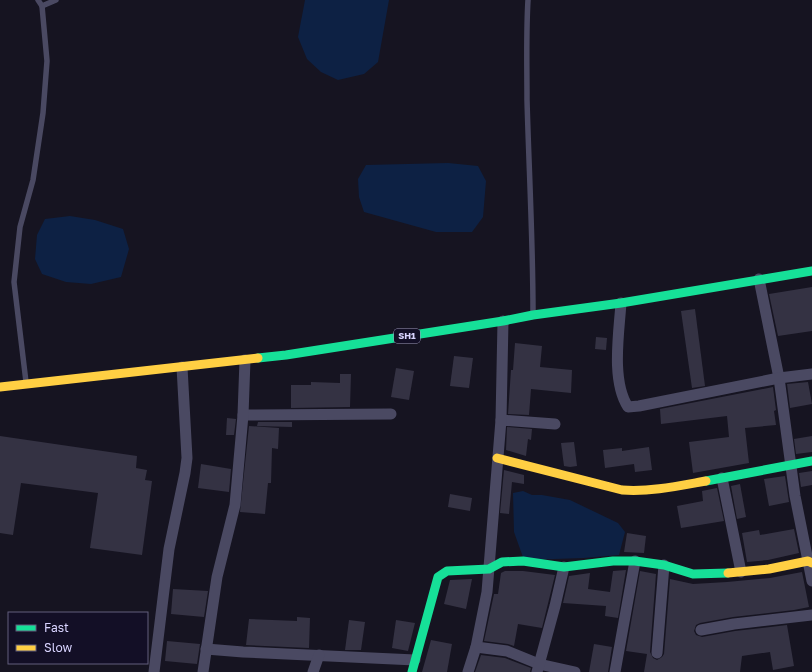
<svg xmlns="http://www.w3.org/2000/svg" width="812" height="672" font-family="'Golos Text',sans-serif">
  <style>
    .water { fill: #0d2144 }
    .building { fill: #343243 }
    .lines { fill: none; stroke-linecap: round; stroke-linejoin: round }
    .lane { stroke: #4a4962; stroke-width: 5.5 }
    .street { stroke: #4a4962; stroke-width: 11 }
    .fast { stroke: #16e098; stroke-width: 9 }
    .slow { stroke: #ffcf43; stroke-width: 9 }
    .labels { text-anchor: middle; stroke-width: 3; stroke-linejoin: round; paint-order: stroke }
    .shield { fill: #130f26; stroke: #9e99be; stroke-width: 1 }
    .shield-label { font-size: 9px; font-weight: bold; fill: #d9d4ff }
  </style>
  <rect width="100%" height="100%" fill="#161421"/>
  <g class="water">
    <path d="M305 0H389L378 62 364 74 338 80 321 72 307 59 298 37Z"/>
    <path d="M448 163 478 166 486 181 483 217 472 232H436L364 212 359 197 358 179 366 165Z"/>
    <path d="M70 216 95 220 123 229 129 249 121 277 91 284 66 282 42 274 35 259 37 235 45 219Z"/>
    <path d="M523 491 532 495H542L570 500 618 523 625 532 619 555 584 558 524 560 514 532 513 493Z"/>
  </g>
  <g class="building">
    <path d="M812 287V331L778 336 769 294Z"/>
    <path d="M695 309 705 386 692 388 681 311Z"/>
    <path d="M596 337 607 338 606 350 595 349Z"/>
    <path d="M515 343 542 346 540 367 572 370 571 393 531 389 529 415 508 414 511 370H513Z"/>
    <path d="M454 356 473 358 469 388 450 386Z"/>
    <path d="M396 368 414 371 409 400 391 397Z"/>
    <path d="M340 374H351L350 407 291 408V385H311V382L340 383Z"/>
    <path d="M808 382 812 404 790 408 787 384Z"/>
    <path d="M773 387 776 410 774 411 776 425 745 428 749 463 693 473 689 442 729 437 727 416 661 424 660 409Z"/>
    <path d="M227 418 236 419 234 435H226Z"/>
    <path d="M258 422H292V427L257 426Z"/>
    <path d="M249 426 279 428 278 449 272 448 271 483H268L265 514 240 512Z"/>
    <path d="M507 427 532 429 531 440 528 439 526 456 506 450Z"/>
    <path d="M0 436 137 456 136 468 147 470 145 480 152 481 142 555 90 548 98 493 21 483 13 535 0 533Z"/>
    <path d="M812 436V452L796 454 794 439Z"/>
    <path d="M574 442 577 466 570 467 564 466 561 443Z"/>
    <path d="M649 447 652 470 635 472 634 464 605 468 603 450 622 448V451Z"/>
    <path d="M201 464 231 469 229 492 198 488Z"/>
    <path d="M504 470 524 475V484L512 482 509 514 500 513Z"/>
    <path d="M812 471V485L801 487 799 473Z"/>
    <path d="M785 476 789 502 769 506 764 479Z"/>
    <path d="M740 484 746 517 737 519 731 486Z"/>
    <path d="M717 488 724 521 681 528 677 506 703 501 702 491Z"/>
    <path d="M450 494 472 498 470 511 448 507Z"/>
    <path d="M794 529 799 553 768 560 747 562 742 533 759 530 760 535Z"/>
    <path d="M627 533 646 536 644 553 624 552Z"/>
    <path d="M626 570 618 618 605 616 606 606 563 603 569 576 590 573 588 589 610 592 613 571Z"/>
    <path d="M505 571H523L555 575 542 628 518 624 514 646 508 644 484 641 494 594H498L501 573Z"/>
    <path d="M640 571 656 574 650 652 653 658 657 660 662 657 664 654 670 579 693 584 727 582 770 578 802 572 809 607 794 610 733 617 700 623 696 625 694 631 696 635 702 637 735 631 787 625 794 666 773 670 770 652 742 656 740 672H644L647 654 626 651Z"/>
    <path d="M472 579 466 609 444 604 450 580Z"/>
    <path d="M173 589 208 591 204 617 171 614Z"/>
    <path d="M297 617 310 618 309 648 246 645 249 619 297 621Z"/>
    <path d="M349 620 365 622 361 650H345Z"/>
    <path d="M396 620 415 623 408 651 392 648Z"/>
    <path d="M431 640 452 644 447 672H422Z"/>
    <path d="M167 641 200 644 197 664 165 661Z"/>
    <path d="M594 644 612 647 608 672H589Z"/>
    <path d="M481 655 505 658 531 668 530 672H475Z"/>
  </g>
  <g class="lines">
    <g class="lane">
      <path d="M38 0 42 6"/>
      <path d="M528 0C526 33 527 67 527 100 529 171 533 242 533 312"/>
      <path d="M26 382 14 282 20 227 33 180 43 113 47 61 42 6 56 0"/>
    </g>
    <g class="street">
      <path d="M759 279 779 378 795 496 812 581"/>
      <path d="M621 303C619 333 611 381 628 407L639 406 779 378 812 374"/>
      <path d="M243 415 391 414"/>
      <path d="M501 420 555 424"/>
      <path d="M722 478 741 572"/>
      <path d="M701 630 734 624 812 615"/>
      <path d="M476 647 507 651 539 664 575 672"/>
      <path d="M206 649 243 652 415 660"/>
      <path d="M657 653 664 565"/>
      <path d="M154 672 169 549 185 473 187 458 182 367"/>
      <path d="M203 672 217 577 235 505 243 415 245 360"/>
      <path d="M313 672 319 655"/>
      <path d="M468 672 476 647 487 592 501 420 503 321"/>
      <path d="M537 672 555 606 564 567"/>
      <path d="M615 672 635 561"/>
    </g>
    <g class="fast">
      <path d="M258 358 286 355 503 321 533 315 621 303 812 271"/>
      <path d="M706 481 812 461"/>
      <path d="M412 672 438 577 447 571 489 569 502 562 523 561 564 567 613 561H635L664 565 693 574 728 573"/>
    </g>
    <g class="slow">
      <path d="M0 387 258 358"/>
      <path d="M497 458 622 490C651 492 678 486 706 481"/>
      <path d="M728 573 769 569 808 561 812 563"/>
    </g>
  </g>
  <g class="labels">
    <rect class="shield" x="394" y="329" width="26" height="14" rx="3"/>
    <g class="shield-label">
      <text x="407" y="339">SH1</text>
    </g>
  </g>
  <rect x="8" y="612" width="140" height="52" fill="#130f26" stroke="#625e7d"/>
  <rect x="16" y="625" width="20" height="6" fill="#16e098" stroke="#625e7d"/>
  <text x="44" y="632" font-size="12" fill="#d9d4ff">Fast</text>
  <rect x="16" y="645" width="20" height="6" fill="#ffcf43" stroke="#625e7d"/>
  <text x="44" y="652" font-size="12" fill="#d9d4ff">Slow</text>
</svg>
